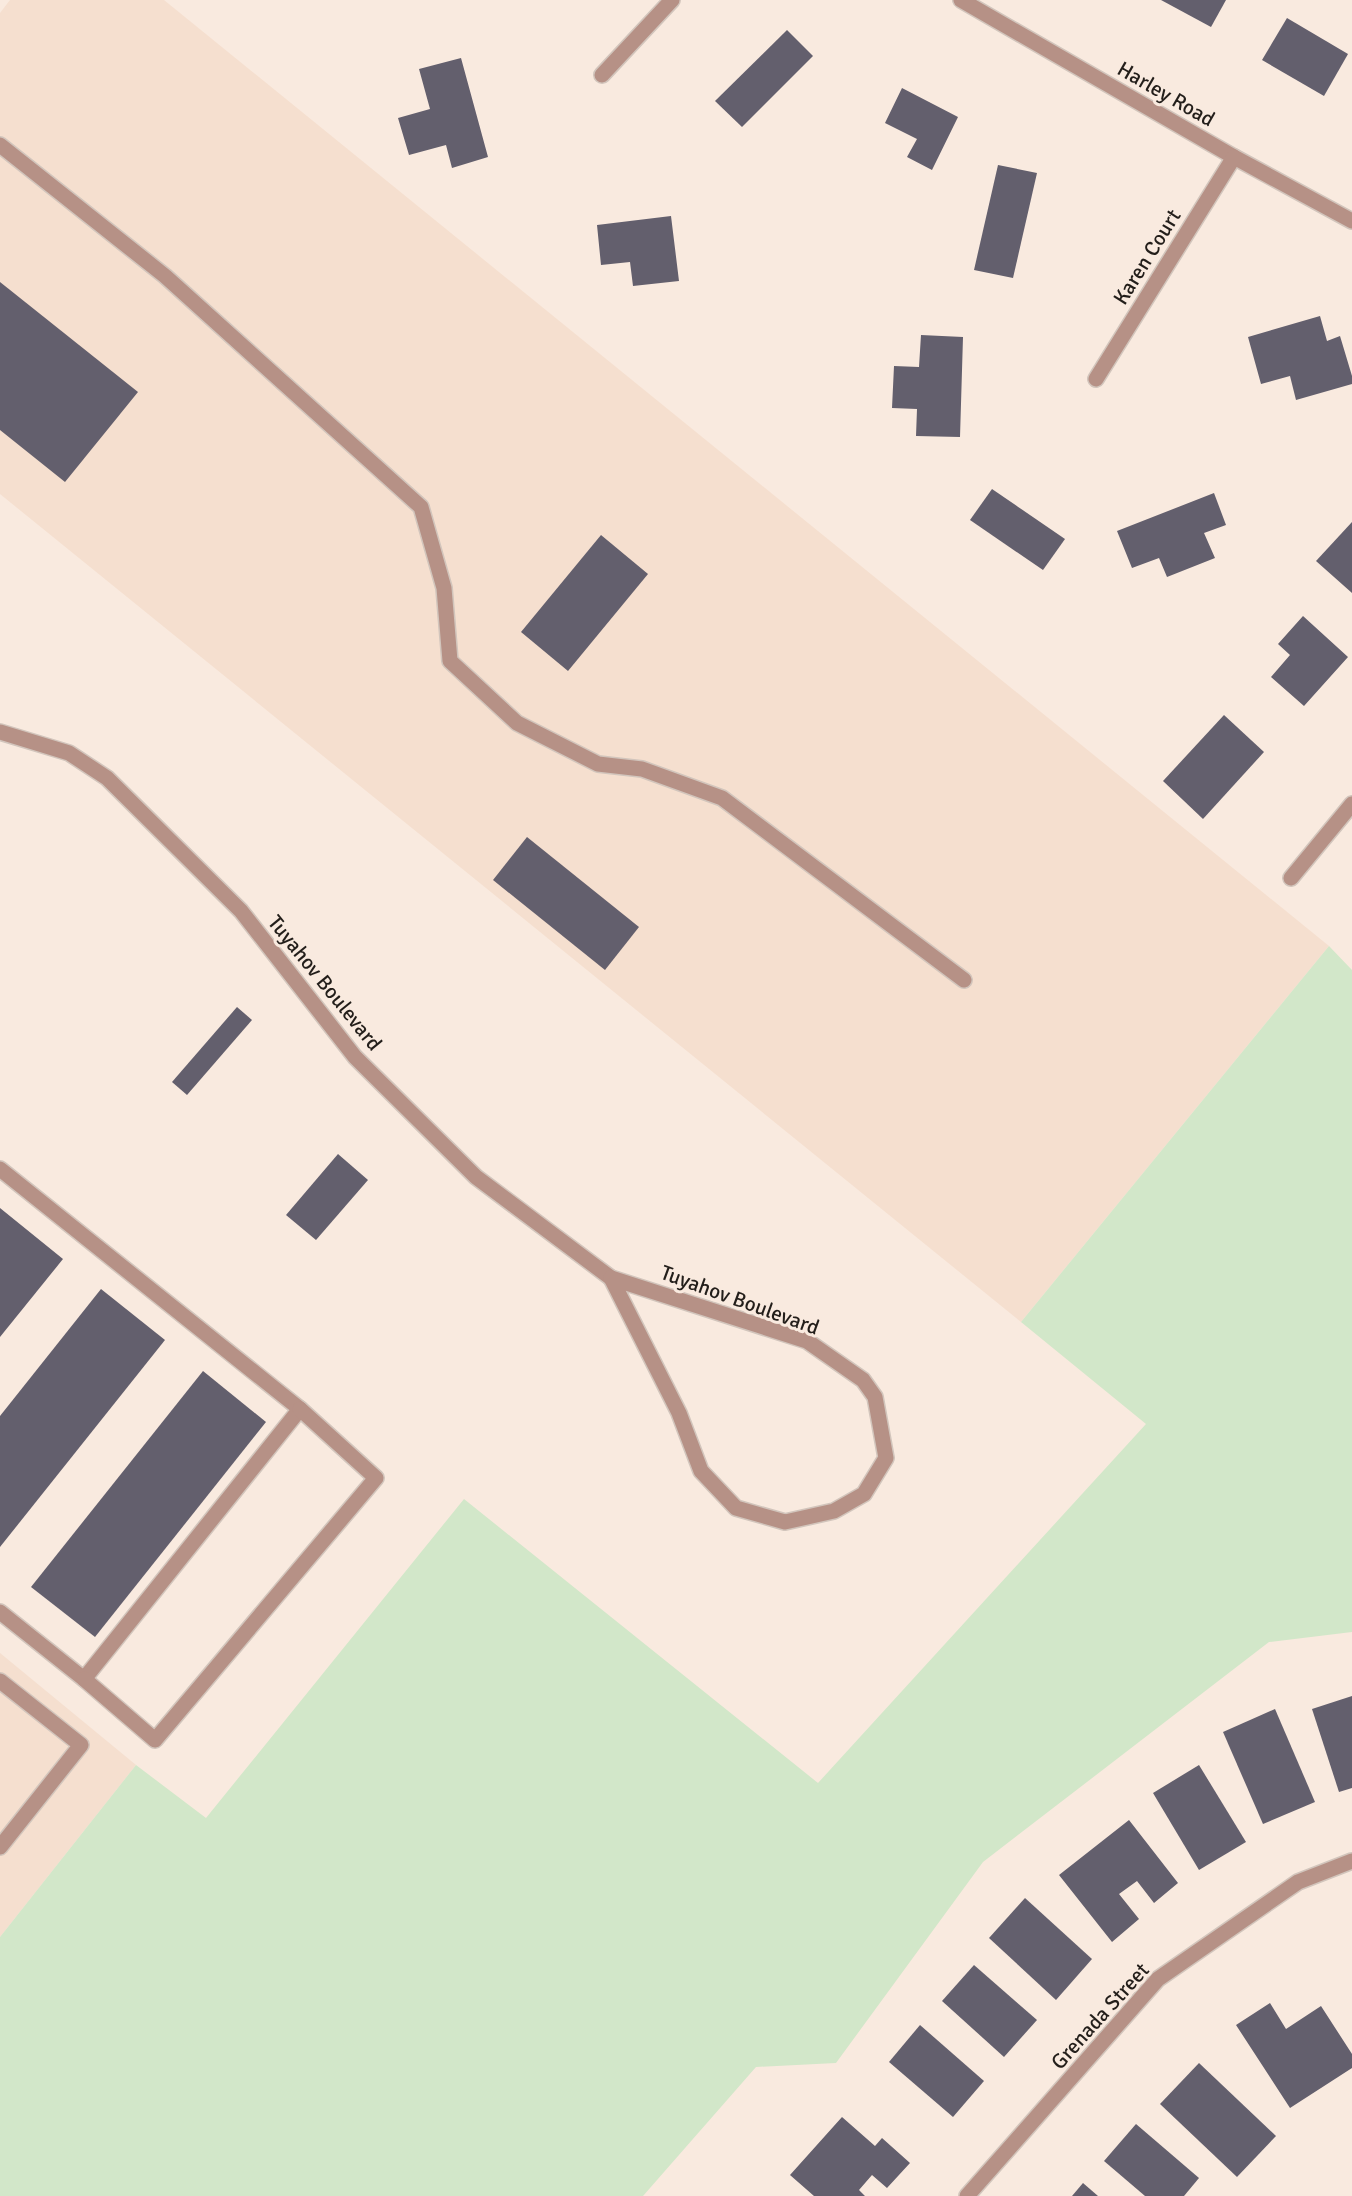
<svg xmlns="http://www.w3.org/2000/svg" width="1352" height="2196" font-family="Signika,sans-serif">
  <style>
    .built { fill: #f5dfcf }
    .green { fill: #d2e7c9 }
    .building { fill: #635f6d }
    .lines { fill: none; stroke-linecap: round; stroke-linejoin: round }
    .service-casing { stroke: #d2c5bc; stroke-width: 18 }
    .minor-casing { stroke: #d2c5bc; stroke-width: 18 }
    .service { stroke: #b69186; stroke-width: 15 }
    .minor { stroke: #b69186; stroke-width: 15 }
    .labels { text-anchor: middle; stroke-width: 6; stroke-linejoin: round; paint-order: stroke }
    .street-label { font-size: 21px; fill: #231e1a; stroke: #f9eadf }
  </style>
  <rect width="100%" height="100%" fill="#f9eadf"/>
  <g class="built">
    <path d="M10 0H164L1329 946 1021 1322 0 494V13Z"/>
    <path d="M0 1653 136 1765 0 1937Z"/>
  </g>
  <path class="green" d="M1329 946 1352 970V1632L1269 1642 983 1862 836 2063 756 2067 643 2196H0V1937L136 1765 206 1818 464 1499 818 1783 1146 1424 1021 1322Z"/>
  <g class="building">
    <path d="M1161 0H1226L1211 27Z"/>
    <path d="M1287 18 1348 54 1324 96 1262 60Z"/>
    <path d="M787 30 813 56 742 127 715 101Z"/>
    <path d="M461 58 488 157 452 168 446 145 409 155 398 118 430 109 419 69Z"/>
    <path d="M902 88 958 117 932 170 907 157 917 139 885 123Z"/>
    <path d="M998 165 1037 173 1013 278 974 270Z"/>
    <path d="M671 216 679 281 633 286 630 262 601 265 597 225Z"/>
    <path d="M0 282 138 392 65 482 0 430Z"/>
    <path d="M1320 316 1327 341 1340 336 1352 376V384L1296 400 1290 376 1261 384 1248 337Z"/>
    <path d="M921 335 963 337 960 437 916 436 917 409 892 408 894 366 919 367Z"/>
    <path d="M992 489 1065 539 1043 570 970 520Z"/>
    <path d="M1214 493 1226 525 1204 533 1215 558 1167 577 1159 558 1132 568 1117 531Z"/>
    <path d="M1352 522V593L1316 561Z"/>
    <path d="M601 535 648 574 568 671 521 632Z"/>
    <path d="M1303 616 1348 657 1304 706 1271 677 1290 655 1278 644Z"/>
    <path d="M1224 715 1264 752 1203 819 1163 781Z"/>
    <path d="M527 837 639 927 605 970 493 880Z"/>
    <path d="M237 1007 252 1020 187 1095 172 1082Z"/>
    <path d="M338 1154 368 1180 316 1240 286 1215Z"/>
    <path d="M0 1208 63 1259 0 1337Z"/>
    <path d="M101 1289 165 1340 0 1547V1416Z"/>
    <path d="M203 1371 266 1422 95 1637 31 1587Z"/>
    <path d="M1352 1696V1788L1339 1792 1312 1709Z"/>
    <path d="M1275 1709 1315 1802 1263 1824 1223 1732Z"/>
    <path d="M1199 1765 1246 1842 1199 1870 1153 1793Z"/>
    <path d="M1129 1820 1178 1883 1154 1903 1137 1881 1119 1894 1139 1919 1112 1942 1059 1875Z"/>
    <path d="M1025 1898 1092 1959 1056 2000 989 1938Z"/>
    <path d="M974 1965 1037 2020 1004 2057 942 2001Z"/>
    <path d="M1270 2003 1286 2029 1321 2006 1352 2054V2068L1290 2108 1236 2025Z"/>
    <path d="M920 2025 984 2081 953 2117 889 2062Z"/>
    <path d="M1199 2063 1276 2136 1237 2177 1160 2104Z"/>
    <path d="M842 2117 875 2146 882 2138 910 2163 887 2188 872 2175 859 2190 865 2196H814L790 2175Z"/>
    <path d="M1136 2124 1199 2178 1184 2196H1145L1104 2161Z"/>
    <path d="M1083 2183 1098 2196H1072Z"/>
  </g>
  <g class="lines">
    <g class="service-casing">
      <g id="service">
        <path d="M0 145 165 276 421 507 444 588 450 661 517 723 598 764 642 769 722 798 964 980"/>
        <path d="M0 1169 300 1409 84 1679 0 1612"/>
        <path d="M84 1679 155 1740 376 1478 300 1409"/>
        <path d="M0 1681 81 1745 0 1847"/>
      </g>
    </g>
    <g class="minor-casing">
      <g id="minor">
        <path d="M961 0 1234 157 1352 221"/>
        <path d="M602 75 672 0"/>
        <path d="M1096 379 1234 157"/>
        <path d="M0 732 69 753 107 778 241 911 355 1057 476 1177 611 1278"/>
        <path d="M1291 878 1352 804"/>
        <path d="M611 1278 807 1341 863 1380 875 1397 886 1458 864 1494 834 1511 785 1522 736 1508 701 1471 679 1413Z"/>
        <path d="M967 2196 1158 1979 1298 1882 1352 1861"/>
      </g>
    </g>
    <use href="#service" class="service"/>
    <use href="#minor" class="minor"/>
  </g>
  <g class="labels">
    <g class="street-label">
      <text transform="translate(1166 94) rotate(30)" y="7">Harley Road</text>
      <text transform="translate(1147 257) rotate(-58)" y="7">Karen Court</text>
      <text transform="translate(325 983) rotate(51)" y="7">Tuyahov Boulevard</text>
      <text transform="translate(740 1300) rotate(20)" y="7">Tuyahov Boulevard</text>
      <text transform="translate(1100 2016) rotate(-48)" y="7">Grenada Street</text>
    </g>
  </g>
</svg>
